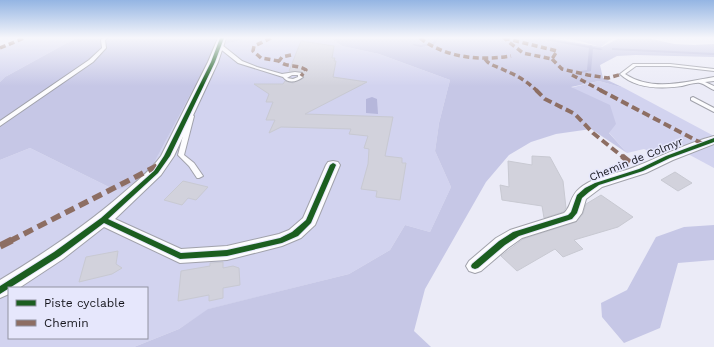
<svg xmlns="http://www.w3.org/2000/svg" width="714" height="347" font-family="'Work Sans',sans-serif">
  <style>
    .green { fill: #d2d3ef; fill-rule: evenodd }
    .forest { fill: #c6c7e6 }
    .water { fill: #b6b7db }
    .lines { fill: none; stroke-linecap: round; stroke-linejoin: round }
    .stream { fill: #b6b7db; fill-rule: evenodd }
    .building { fill: #d2d2dc; stroke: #c8c9d2 }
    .lane-casing { stroke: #a1a2ab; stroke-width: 2 }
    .street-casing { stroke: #a1a2ab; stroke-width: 2 }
    .lane { fill: #fcfcfe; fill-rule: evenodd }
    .street { fill: #fcfcfe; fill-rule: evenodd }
    .quiet-far3 { stroke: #8d6e63; stroke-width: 3.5; stroke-dasharray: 6 3.5; stroke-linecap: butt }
    .quiet-far2 { stroke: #8d6e63; stroke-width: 4; stroke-dasharray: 8 4; stroke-linecap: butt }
    .quiet-far1 { stroke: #8d6e63; stroke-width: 5.5; stroke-dasharray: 10 5.5; stroke-linecap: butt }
    .quiet { stroke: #8d6e63; stroke-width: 7; stroke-dasharray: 14 7; stroke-linecap: butt }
    .cycleway-casing { stroke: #e6e7fc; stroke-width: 2 }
    .cycleway { fill: #1b5e20; fill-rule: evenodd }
    .labels { text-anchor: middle; stroke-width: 3; stroke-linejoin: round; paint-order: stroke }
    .street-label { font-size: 11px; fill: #15151c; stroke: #e6e7fc }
  </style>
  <rect width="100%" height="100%" fill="#ebebf7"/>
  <g class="green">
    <path d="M23 38H76L5 77 0 82V49Z"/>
    <path d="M249 38H330L342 46 379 54 450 80 439 123 435 151 451 187 430 232 405 225 390 250 349 274 209 309 179 329 134 347H0V160L30 148 115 190 185 102 216 45ZM9 288H147V338H9Z"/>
    <path d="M569 38H613L601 47Z"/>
    <path d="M599 81 624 88 714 136V168L675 147 655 154 644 149 627 153 570 88Z"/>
  </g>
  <g class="forest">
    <path d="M76 38H249L216 46 150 170 132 185 115 190 30 148 0 160V82L5 77Z"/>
    <path d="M330 38H548L602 47 619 38H647L674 44 694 45 714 44V57L636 55 617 56 600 65 603 78 624 88 599 81 571 87 610 105 616 124 609 133 627 153 591 129 556 134 531 142 509 155 486 182 425 289 414 331 431 347H134L179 329 208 309 349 274 390 250 405 225 430 232 451 187 435 151 439 123 450 80 379 54 342 46Z"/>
    <path d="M714 225V260L678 263 660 328 624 343 602 317 601 303 627 290 656 237 684 227Z"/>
  </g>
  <path class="water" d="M372 97 377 99 378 114 366 113V99Z"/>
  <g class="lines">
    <g class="stream">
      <path d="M435 38H439L435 44 421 47 412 45 414 44 421 45 433 42Z"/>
      <path d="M534 38H541L589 46 591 45 593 47 603 49 601 50 593 49 591 71 582 73H581V71L587 70 589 48Z"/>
      <path d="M612 48 714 53V55L613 50H612Z"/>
    </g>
  </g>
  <g class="building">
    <path d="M301 41 334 46 332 58H335L334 61H336L333 77 367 82 305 114 393 117 385 156 402 158V163H406L400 200 376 197 377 191 361 189 368 164 369 149 364 148 368 136 349 134 351 129 281 127 269 133 275 120H266L273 102H266L269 94 254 84H283L285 81 293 83 304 78 302 72 289 71Z"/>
    <path d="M532 156 550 157 563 181 566 208 563 212 544 218 542 206 502 200 500 185 509 187 508 161 532 165Z"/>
    <path d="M675 172 692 183 678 191 661 180Z"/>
    <path d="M183 181 208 187 196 200 188 198 182 205 164 200Z"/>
    <path d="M601 195 633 217 618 227 574 240 583 249 563 257 555 249 517 271 501 256 523 239 576 222 583 214 586 204Z"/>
    <path d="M118 251 116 264 122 268 112 274 79 282 86 257Z"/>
    <path d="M223 262V268L233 266 239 268 240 285 223 288V298L209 301V295L178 301 181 271 210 266V263Z"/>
  </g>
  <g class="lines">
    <g class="lane-casing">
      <g id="lane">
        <path d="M103 38H107L105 40 106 48 93 62 0 126V121L89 60 102 48 101 40Z"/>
        <path d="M218 45H222L242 61 257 67 282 74 295 72 302 73 303 77C297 82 288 84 283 77L238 63 218 47ZM292 75H298V77L293 79 287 78Z"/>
        <path d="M633 64H670L714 69V71L670 66H636L625 74C653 92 684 82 714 77V81L705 82 714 86V90C709 88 705 84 700 83 695 82 687 85 682 86 660 89 636 89 620 74Z"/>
        <path d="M693 97 714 108V112L691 100V98Z"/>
        <path d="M191 114 194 116 184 155 194 163 203 176 199 178H197L189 166 178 155 188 116Z"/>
      </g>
    </g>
    <g class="street-casing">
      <g id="street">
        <path d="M218 38H226L218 62 174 156 161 175 115 219 181 249 227 246 279 234 289 230 303 218 326 165 328 162 333 161 338 162 340 165 315 225 301 238 282 246 227 260 180 263 104 227 63 259 19 288H9V294L0 298V280C43 254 84 227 122 194 136 182 150 171 161 156L208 62Z"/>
        <path d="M714 136V144L673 160 646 173 602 187 586 199 582 213 576 221 522 238 508 248 481 271 475 273 469 271 466 266 469 261 496 238 510 230 564 213C572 206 569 197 580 188 596 175 619 174 637 166 662 156 687 143 714 136Z"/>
      </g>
    </g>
    <use href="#lane" class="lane"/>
    <use href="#street" class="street"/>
    <g class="quiet-far3">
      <path d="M271 38 254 46 253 51 261 58 279 61"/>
      <path d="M420 38C446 58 480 61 511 56"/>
      <path d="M504 38 557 51 552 59 523 53Z"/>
      <path d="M0 48 24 38"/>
      <path d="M291 55 282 57 279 61C287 68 298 64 306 70L301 76"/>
      <path d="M485 59C490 66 497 66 504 70 516 75 527 81 537 91"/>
      <path d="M552 59 562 69 588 75 608 78 622 74"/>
      <path d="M572 75 602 91"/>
    </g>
    <g class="quiet-far2">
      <path d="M536 90 545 99 575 114 593 133 623 157"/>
      <path d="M600 90 703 144"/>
    </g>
    <g class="quiet-far1">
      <path d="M622 156 632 164"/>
      <path d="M10 241 157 166"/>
    </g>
    <path class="quiet" d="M0 246 12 240"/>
    <g class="cycleway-casing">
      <g id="cycleway">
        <path d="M220 38H224L215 62 170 156 158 173 108 219 181 253 227 250 280 238 292 232 306 220 330 165 333 163 335 164 336 165 311 223 298 236 282 243 227 256 180 259 104 223 60 256 0 294V286L54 252 101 218 154 171 164 156 211 62Z"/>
        <path d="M714 138V142L670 158 643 171 599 185 589 192 582 198 577 213 572 219 519 236 505 245 478 268 475 269 472 268 471 266 472 264 499 241 513 232 568 215 571 212 577 195 585 188 595 183 639 169 666 156Z"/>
      </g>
    </g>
    <use href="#cycleway" class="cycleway"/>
  </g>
  <linearGradient id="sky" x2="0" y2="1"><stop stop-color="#94b5e3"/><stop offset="0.44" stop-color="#f6f6fb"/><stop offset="1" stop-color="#f6f6fb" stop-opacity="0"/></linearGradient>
  <rect width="714" height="86" fill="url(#sky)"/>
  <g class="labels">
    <g class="street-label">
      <text transform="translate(636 159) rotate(-22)" y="4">Chemin de Colmyr</text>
    </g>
  </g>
  <rect x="8" y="287" width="140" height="52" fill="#e6e7fc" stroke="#9293a2"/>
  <rect x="16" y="300" width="20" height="6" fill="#1b5e20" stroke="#9293a2"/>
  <text x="44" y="307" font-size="12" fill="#15151c">Piste cyclable</text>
  <rect x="16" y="320" width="20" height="6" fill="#8d6e63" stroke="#9293a2"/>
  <text x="44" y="327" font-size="12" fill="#15151c">Chemin</text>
</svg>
